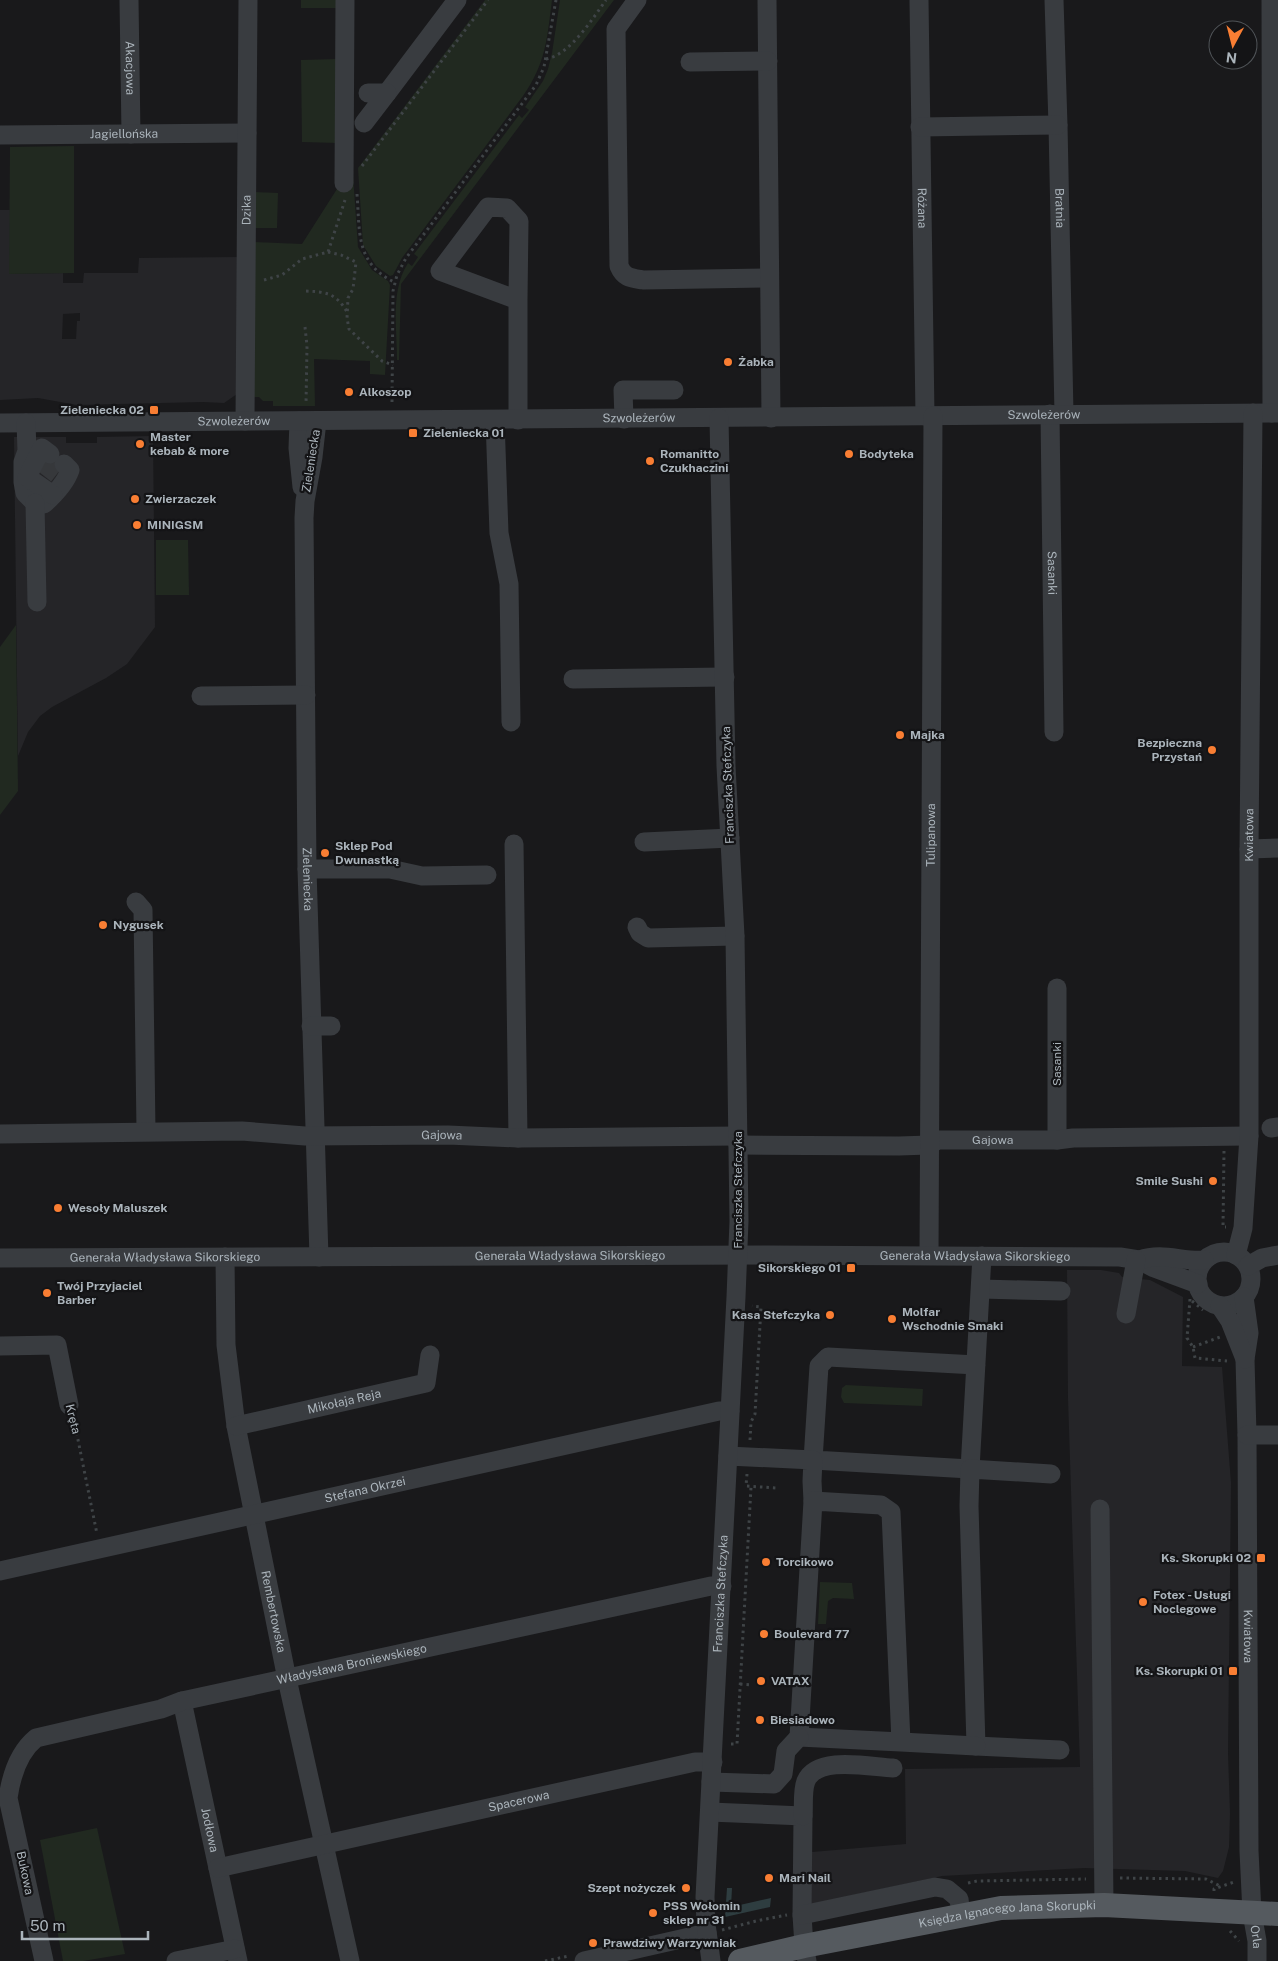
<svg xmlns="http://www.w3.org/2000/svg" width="1278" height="1961" font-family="'Public Sans',sans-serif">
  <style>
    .built { fill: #252528; fill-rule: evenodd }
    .green { fill: #212920 }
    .water { fill: #2e3d40 }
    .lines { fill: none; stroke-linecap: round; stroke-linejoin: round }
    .minor-tunnel { stroke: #36383b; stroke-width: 19; stroke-dasharray: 19 9; stroke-linecap: butt }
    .path { stroke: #3f4447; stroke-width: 3; stroke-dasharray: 2.5 4; stroke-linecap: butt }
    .minor { stroke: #393c40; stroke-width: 19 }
    .major { stroke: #555a5f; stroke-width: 24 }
    .poi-dot { fill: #f97e33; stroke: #141416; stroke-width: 2 }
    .labels { text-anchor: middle; stroke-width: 4.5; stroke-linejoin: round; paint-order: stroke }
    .street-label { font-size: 12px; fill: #abb4bb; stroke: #141416 }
    .poi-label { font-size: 12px; font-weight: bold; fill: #abb4bb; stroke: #141416; text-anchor: start }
  </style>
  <rect width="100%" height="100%" fill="#19191b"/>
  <g class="built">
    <path d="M0 210H10V274L63 273V283H83L84 273H138L139 258 238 257 237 394 224 403 203 402 77 405 38 398 0 400ZM80 313V321H77L76 339H62L63 314Z"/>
    <path d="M153 436 155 627 127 664 106 678 52 707 40 716 28 732 18 756 14 437H66V443H97V437Z"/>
    <path d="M1067 1270H1101L1119 1273 1122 1277 1150 1280 1183 1297 1182 1366 1222 1367 1231 1483 1228 1753 1230 1813 1229 1847 1223 1871 1218 1878 1185 1871 1084 1868 942 1876 808 1905 812 1852 906 1844 905 1769 1080 1767 1068 1398Z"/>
  </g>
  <g class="green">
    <rect x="301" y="0" width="37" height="8"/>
    <path d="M485 0H552C547 39 546 63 523 96L402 258 393 275 390 276 376 266 363 245 358 168Z"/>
    <path d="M560 0H614L401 284 399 360H397C397 328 390 291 408 263L412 266 418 257 414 254 519 115 522 118 529 110 525 107 543 81 548 69 552 53Z"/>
    <path d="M338 59V143L302 142 301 60Z"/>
    <path d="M74 146V273L9 274 10 147Z"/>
    <path d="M353 175 358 247 372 270 388 281 390 285 385 375 370 374V361L314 359 315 406H273V401H263L259 397H252L254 192 278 193 277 228H254V242L302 244 337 189Z"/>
    <path d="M156 540H188L189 595H156Z"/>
    <path d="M16 625 18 791 0 815V647Z"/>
    <path d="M846 1385 923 1389 922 1406 844 1403 841 1397 842 1388Z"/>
    <path d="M820 1582 852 1583 854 1599 833 1598 828 1601 826 1624H818Z"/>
    <path d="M97 1828 125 1954 83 1961H63L40 1840Z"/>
  </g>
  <path class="water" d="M727 1888H732L731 1907 771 1898 770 1907 725 1917Z"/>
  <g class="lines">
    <path class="minor-tunnel" d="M43 463 57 474"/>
    <g class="path">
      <path d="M546 59C570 55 593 18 606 0"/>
      <path d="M362 166 488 0"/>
      <path d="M357 194C360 231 355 263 394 282"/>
      <path d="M328 252 341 255 356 262 353 289 348 298 347 318 349 329 382 361 393 365"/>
      <path d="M264 280 282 275 302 259 328 252 345 200"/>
      <path d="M306 291C326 292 336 293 347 312"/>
      <path d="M305 327 307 346 306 404"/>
      <path d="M392 402 393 291 397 275 406 258 536 85 544 67 556 0"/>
      <path d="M1224 1151 1223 1227H1226"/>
      <path d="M1190 1299 1187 1338 1193 1347 1195 1358 1227 1361"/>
      <path d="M1192 1301 1203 1310"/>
      <path d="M1193 1347 1220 1337"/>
      <path d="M74 1420 97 1534"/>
      <path d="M750 1440 751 1422 755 1414 761 1307 752 1306"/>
      <path d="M747 1474 746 1486 776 1488"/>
      <path d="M740 1684 752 1685"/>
      <path d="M731 1744H737L751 1487"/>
      <path d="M1120 1878 1206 1879 1222 1887"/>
      <path d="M968 1883 977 1881 1086 1879"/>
      <path d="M1214 1891V1889L1234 1882"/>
      <path d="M722 1930 756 1921 787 1915"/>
      <path d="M1230 1931 1239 1941"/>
      <path d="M545 1961 569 1956"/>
    </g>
    <g class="minor">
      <path id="s1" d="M129 0 131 134"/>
      <path d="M637 0 616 29 619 266C624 278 631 278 643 280L769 278"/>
      <path d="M767 0 771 418"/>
      <path id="s2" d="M919 0 925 416"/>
      <path id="s3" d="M1054 0 1058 125 1064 414"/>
      <path d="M1271 0 1272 413"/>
      <path d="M690 62 768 61"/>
      <path d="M387 93 457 0"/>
      <path d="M364 123 387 93H368"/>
      <path d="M920 127 1058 125"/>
      <path id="s4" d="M0 135 247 133"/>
      <path d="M344 183 345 0"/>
      <path d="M518 300 519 221 507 208 488 207 440 271 518 300V420"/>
      <path id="s5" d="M1050 414 1054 732"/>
      <path d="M624 419 623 390H674"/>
      <path d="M495 420 499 533 509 584 511 722"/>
      <path id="s6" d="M245 421 248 0"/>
      <path d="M299 421 298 448 302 487"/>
      <path id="s7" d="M317 421 313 457 305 501 304 518 307 869 319 1257"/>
      <path id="s8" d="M0 423 1278 413"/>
      <path d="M26 423 27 451 23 462V482L25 493 35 503 44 504C54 495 66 482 70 470L64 464"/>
      <path d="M50 454 42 448 27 477 53 495"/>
      <path d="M35 503 37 602"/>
      <path d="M573 679 725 677"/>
      <path d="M201 696 306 695"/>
      <path d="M644 842 730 838"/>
      <path d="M514 844 518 1138"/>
      <path d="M1249 849 1278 848"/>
      <path d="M307 869H390L422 876 487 875"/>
      <path d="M136 902 143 910 146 1131"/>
      <path d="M637 927 640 933 648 938 735 936"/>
      <path d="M311 1026H331"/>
      <path d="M1271 1128 1278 1127"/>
      <path id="s9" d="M0 1134 242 1131 305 1136 448 1135 518 1138 738 1136"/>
      <path d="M1057 1140V988"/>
      <path id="s10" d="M738 1145 899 1146 929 1145 938 1140H1057L1073 1138 1249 1136"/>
      <circle cx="1224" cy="1279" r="27"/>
      <path id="s11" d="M929 1255 933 416"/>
      <path id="s12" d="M1236 1255 1243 1228 1249 1136V849L1253 413"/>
      <path id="s13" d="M225 1257 226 1345 236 1426 287 1679 350 1961"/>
      <path id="s14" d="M0 1258 769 1255 1120 1257 1139 1260 1152 1267 1198 1284"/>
      <path d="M1140 1260C1162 1252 1183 1262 1204 1260"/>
      <path d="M1248 1266 1262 1258 1278 1255"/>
      <path d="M981 1289 1061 1291"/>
      <path id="s15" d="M1244 1297 1249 1333 1245 1359 1247 1435 1249 1851 1252 1913 1257 1941V1961"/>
      <path d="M1220 1306 1230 1321 1245 1359"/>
      <path d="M1126 1314 1136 1260"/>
      <path d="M0 1346 57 1345 69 1405"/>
      <path d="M976 1365 828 1357 819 1366 813 1460 970 1469 982 1256"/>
      <path id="s16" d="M236 1426 426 1383 430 1355"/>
      <path d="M1247 1435H1278"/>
      <path d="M728 1456 813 1460 812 1481 813 1501"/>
      <path d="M1051 1474 970 1469 969 1506 976 1746 1060 1750"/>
      <path d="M1100 1509 1104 1905"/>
      <path id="s17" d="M0 1571 719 1411H730"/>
      <path id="s18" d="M182 1701 238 1961"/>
      <path d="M901 1742 799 1737 813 1501 881 1505 891 1512 901 1742 976 1746"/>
      <path d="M711 1782 774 1784 783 1774 786 1751 799 1737"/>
      <path d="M710 1812 803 1816 802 1915 804 1946 807 1961"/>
      <path d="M803 1816C804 1806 802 1791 806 1781 817 1755 870 1767 893 1768"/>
      <path id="s19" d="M218 1868 695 1762H713"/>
      <path d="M802 1915 935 1887 947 1889 959 1899 961 1915"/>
      <path id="s20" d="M44 1961 8 1798C11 1777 19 1752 36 1738L161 1709 182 1701 711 1586H722"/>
      <path d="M176 1961 235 1949"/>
      <path d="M584 1961 707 1933"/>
      <path id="s21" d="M711 1961 706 1924 705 1897 736 1297 739 1221 735 936 726 766 719 418"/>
    </g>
    <path class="major" id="s22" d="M740 1961 804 1946 1001 1908 1104 1905 1278 1914"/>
  </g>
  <g class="poi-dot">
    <circle cx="728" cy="362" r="5"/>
    <circle cx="349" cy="392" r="5"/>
    <rect x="149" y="405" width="10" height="10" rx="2.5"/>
    <rect x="408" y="428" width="10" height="10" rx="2.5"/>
    <circle cx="140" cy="444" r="5"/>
    <circle cx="849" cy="454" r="5"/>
    <circle cx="650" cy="461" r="5"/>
    <circle cx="135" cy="499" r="5"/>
    <circle cx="137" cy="525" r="5"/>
    <circle cx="900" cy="735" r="5"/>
    <circle cx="1212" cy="750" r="5"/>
    <circle cx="325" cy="853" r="5"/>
    <circle cx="103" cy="925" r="5"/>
    <circle cx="1213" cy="1181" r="5"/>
    <circle cx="58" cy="1208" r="5"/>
    <rect x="846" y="1263" width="10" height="10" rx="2.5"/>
    <circle cx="47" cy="1293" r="5"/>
    <circle cx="830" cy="1315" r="5"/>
    <circle cx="892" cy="1319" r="5"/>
    <rect x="1256" y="1553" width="10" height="10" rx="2.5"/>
    <circle cx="766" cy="1562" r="5"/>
    <circle cx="1143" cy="1602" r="5"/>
    <circle cx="764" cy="1634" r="5"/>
    <rect x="1228" y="1666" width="10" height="10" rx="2.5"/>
    <circle cx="761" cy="1681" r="5"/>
    <circle cx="760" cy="1720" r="5"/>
    <circle cx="769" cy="1878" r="5"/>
    <circle cx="686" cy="1888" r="5"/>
    <circle cx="653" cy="1913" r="5"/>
    <circle cx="593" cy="1943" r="5"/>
  </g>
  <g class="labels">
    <g class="street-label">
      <text dy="4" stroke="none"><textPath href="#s1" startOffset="68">Akacjowa</textPath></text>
      <text dy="4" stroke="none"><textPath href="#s4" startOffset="124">Jagiellońska</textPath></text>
      <text dy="4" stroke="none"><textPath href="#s3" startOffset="208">Bratnia</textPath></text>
      <text dy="4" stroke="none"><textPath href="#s2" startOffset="208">Różana</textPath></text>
      <text dy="4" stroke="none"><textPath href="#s6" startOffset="211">Dzika</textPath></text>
      <text dy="4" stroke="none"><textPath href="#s8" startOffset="1044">Szwoleżerów</textPath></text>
      <text dy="4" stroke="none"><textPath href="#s8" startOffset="639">Szwoleżerów</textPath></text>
      <text dy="4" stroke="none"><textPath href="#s8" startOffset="234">Szwoleżerów</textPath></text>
      <text transform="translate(311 461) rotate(-81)" y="4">Zieleniecka</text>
      <text dy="4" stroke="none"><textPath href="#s5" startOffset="159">Sasanki</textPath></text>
      <text transform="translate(728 785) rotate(-92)" y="4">Franciszka Stefczyka</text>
      <text dy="4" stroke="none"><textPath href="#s12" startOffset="421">Kwiatowa</textPath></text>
      <text dy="4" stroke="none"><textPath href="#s11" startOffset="420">Tulipanowa</textPath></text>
      <text dy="4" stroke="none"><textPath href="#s7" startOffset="459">Zieleniecka</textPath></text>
      <text transform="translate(1057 1064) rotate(-90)" y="4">Sasanki</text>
      <text dy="4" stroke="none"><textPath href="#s9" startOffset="442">Gajowa</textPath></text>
      <text dy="4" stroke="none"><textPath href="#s10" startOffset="256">Gajowa</textPath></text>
      <text transform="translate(738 1190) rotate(-90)" y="4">Franciszka Stefczyka</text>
      <text dy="4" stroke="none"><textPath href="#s14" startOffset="570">Generała Władysława Sikorskiego</textPath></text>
      <text dy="4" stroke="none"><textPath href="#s14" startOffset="975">Generała Władysława Sikorskiego</textPath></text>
      <text dy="4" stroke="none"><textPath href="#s14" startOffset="165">Generała Władysława Sikorskiego</textPath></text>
      <text dy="4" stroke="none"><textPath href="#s16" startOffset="111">Mikołaja Reja</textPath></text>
      <text transform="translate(73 1419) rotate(76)" y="4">Kręta</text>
      <text dy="4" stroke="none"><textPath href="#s17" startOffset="374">Stefana Okrzei</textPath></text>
      <text dy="4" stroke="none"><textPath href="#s21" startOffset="368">Franciszka Stefczyka</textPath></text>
      <text dy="4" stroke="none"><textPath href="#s13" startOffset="359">Rembertowska</textPath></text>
      <text dy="4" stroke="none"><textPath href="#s15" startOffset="340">Kwiatowa</textPath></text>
      <text dy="4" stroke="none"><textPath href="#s20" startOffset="559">Władysława Broniewskiego</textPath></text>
      <text dy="4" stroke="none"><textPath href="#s19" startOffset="308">Spacerowa</textPath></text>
      <text dy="4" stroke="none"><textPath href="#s18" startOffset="132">Jodłowa</textPath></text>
      <text transform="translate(25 1873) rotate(78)" y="4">Bukowa</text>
      <text dy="4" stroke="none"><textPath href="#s22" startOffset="272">Księdza Ignacego Jana Skorupki</textPath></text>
      <text dy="4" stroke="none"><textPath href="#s15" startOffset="641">Orla</textPath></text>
    </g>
    <g class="poi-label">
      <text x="738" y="366">Żabka</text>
      <text x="359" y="396">Alkoszop</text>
      <text x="144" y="414" text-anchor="end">Zieleniecka 02</text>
      <text x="423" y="437">Zieleniecka 01</text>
      <text x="150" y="441">Master<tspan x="150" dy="14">kebab &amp; more</tspan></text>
      <text x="660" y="458">Romanitto<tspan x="660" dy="14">Czukhaczini</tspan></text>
      <text x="859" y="458">Bodyteka</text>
      <text x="145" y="503">Zwierzaczek</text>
      <text x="147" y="529">MINIGSM</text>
      <text x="910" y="739">Majka</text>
      <text x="1202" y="747" text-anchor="end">Bezpieczna<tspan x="1202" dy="14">Przystań</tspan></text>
      <text x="335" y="850">Sklep Pod<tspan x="335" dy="14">Dwunastką</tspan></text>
      <text x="113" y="929">Nygusek</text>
      <text x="1203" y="1185" text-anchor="end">Smile Sushi</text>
      <text x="68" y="1212">Wesoły Maluszek</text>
      <text x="841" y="1272" text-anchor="end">Sikorskiego 01</text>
      <text x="57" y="1290">Twój Przyjaciel<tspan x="57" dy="14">Barber</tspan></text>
      <text x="902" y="1316">Molfar<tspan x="902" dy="14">Wschodnie Smaki</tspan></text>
      <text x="820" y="1319" text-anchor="end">Kasa Stefczyka</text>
      <text x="1251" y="1562" text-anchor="end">Ks. Skorupki 02</text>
      <text x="776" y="1566">Torcikowo</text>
      <text x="1153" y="1599">Fotex - Usługi<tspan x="1153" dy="14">Noclegowe</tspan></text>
      <text x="774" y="1638">Boulevard 77</text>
      <text x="1223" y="1675" text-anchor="end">Ks. Skorupki 01</text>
      <text x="771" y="1685">VATAX</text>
      <text x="770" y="1724">Biesiadowo</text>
      <text x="779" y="1882">Mari Nail</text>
      <text x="676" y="1892" text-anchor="end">Szept nożyczek</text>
      <text x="663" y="1910">PSS Wołomin<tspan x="663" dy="14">sklep nr 31</tspan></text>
      <text x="603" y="1947">Prawdziwy Warzywniak</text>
    </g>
  </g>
  <g transform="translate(1233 45) rotate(187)"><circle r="24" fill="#141416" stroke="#505458"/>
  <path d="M0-4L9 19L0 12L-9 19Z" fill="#f97e33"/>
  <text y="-8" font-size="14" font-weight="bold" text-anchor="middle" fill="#abb4bb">N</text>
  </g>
  <path d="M22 1931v8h126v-8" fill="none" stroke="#abb4bb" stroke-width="2.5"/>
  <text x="30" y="1931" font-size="15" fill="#abb4bb" stroke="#141416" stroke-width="4" paint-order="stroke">50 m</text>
</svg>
